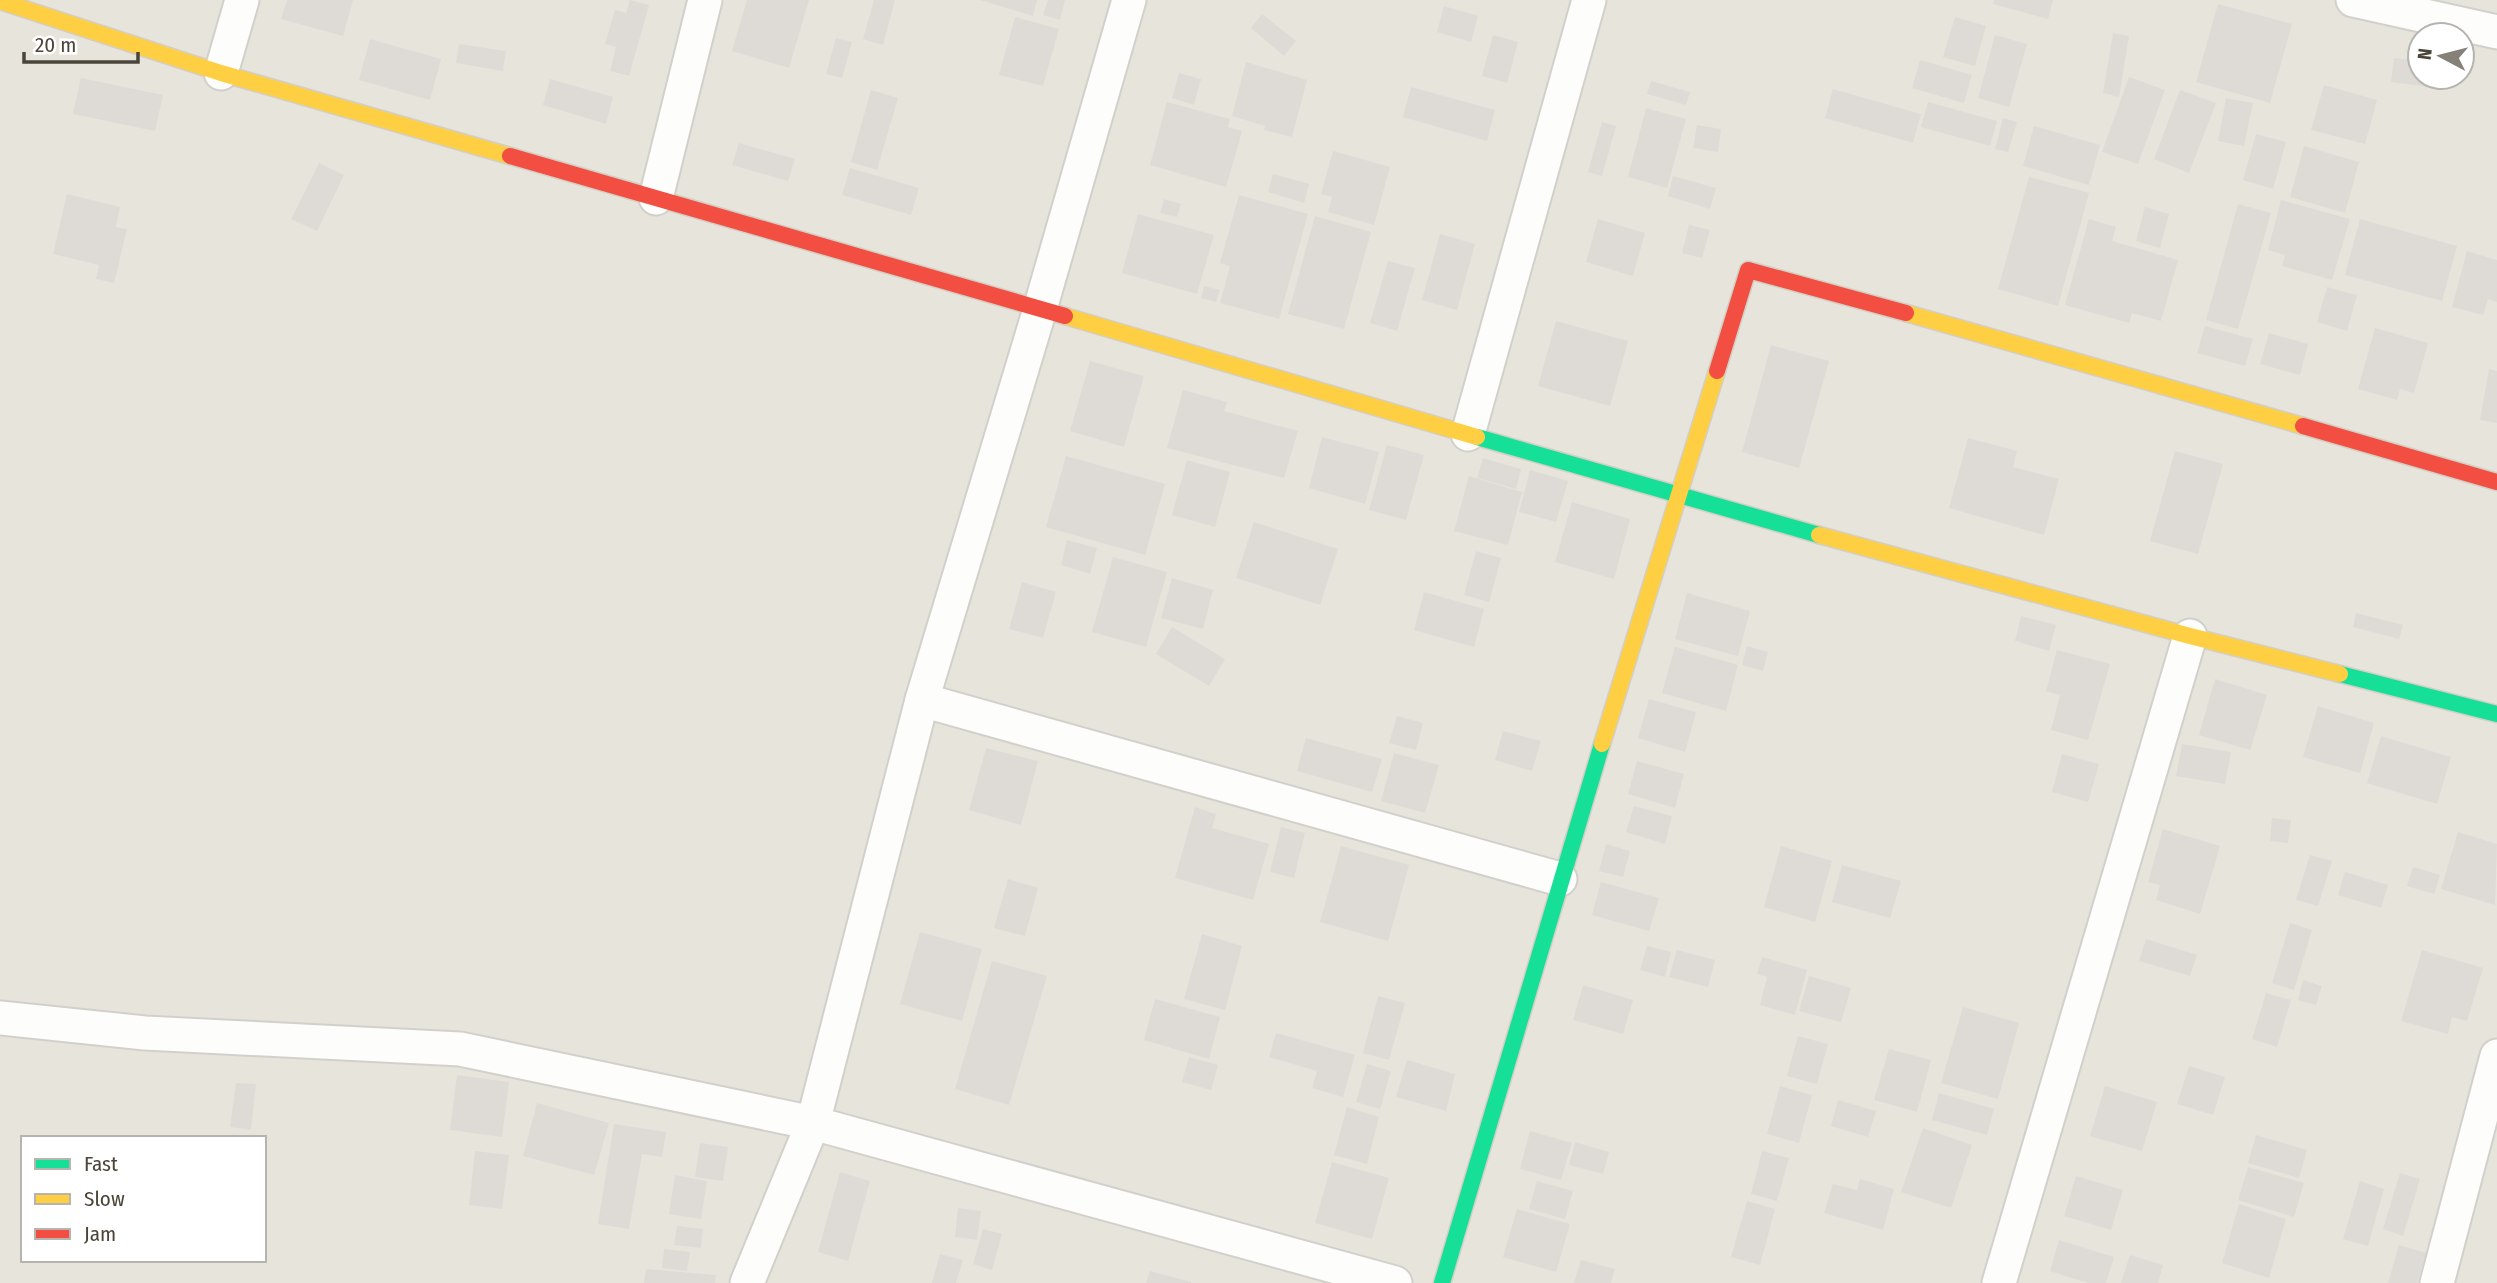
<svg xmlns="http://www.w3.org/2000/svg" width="2497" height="1283" font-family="'Fira Sans Condensed',sans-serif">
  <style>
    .residential { fill: #e7e4dc; fill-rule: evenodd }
    .building { fill: #dedbd6 }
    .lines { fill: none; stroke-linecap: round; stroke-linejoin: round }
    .street-casing { stroke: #d2d0cb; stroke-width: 37 }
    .fast-casing { stroke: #d3cfc5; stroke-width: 19 }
    .slow-casing { stroke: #d3cfc5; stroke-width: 19 }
    .jam-casing { stroke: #d3cfc5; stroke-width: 19 }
    .street { stroke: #fdfdfc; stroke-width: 33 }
    .fast { stroke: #16e098; stroke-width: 16 }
    .slow { stroke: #ffcf43; stroke-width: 16 }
    .jam { stroke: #f24e42; stroke-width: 16 }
  </style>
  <rect width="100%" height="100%" fill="#f4f2ee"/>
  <path class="residential" d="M0 0H2497V1283H0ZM2420 35H2462V77H2420ZM23 1138H264V1260H23Z"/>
  <g class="building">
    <path d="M287 0H353L343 36 281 19Z"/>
    <path d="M630 0 649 5 629 76 610 71 616 47 605 44 615 10 626 13Z"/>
    <path d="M747 0H809L789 68 732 51Z"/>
    <path d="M874 0H895L883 45 863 39Z"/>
    <path d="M980 0H1037L1033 16Z"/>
    <path d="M1048 0H1065L1060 20 1043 15Z"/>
    <path d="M1994 0H2053L2048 19 1993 4Z"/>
    <path d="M2218 4 2292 24 2270 103 2196 82Z"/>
    <path d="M1444 6 1478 16 1471 42 1437 32Z"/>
    <path d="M1262 14 1296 41 1284 56 1251 28Z"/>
    <path d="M1015 17 1059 29 1043 86 999 75Z"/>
    <path d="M1955 17 1986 26 1975 66 1943 57Z"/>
    <path d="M2113 33 2129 36 2119 97 2103 93Z"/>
    <path d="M1493 35 1518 42 1507 83 1482 76Z"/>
    <path d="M1995 35 2027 44 2009 107 1978 98Z"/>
    <path d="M836 38 852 42 842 78 826 74Z"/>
    <path d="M370 39 441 59 430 100 359 80Z"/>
    <path d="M459 44 506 51 503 71 456 63Z"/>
    <path d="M2394 58 2420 61V77H2432L2430 87 2391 82Z"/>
    <path d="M1920 60 1972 75 1964 103 1912 88Z"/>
    <path d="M1246 62 1307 80 1292 137 1264 130 1265 126 1232 116Z"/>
    <path d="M1179 73 1201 79 1194 105 1172 98Z"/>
    <path d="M2129 77 2165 90 2138 164 2102 152Z"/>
    <path d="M81 78 163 95 155 131 73 114Z"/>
    <path d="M550 79 613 97 606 124 543 105Z"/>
    <path d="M1651 81 1690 92 1686 105 1647 94Z"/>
    <path d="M2324 85 2377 100 2365 144 2311 130Z"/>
    <path d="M1411 87 1495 110 1487 141 1403 117Z"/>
    <path d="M1833 89 1921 114 1913 143 1825 118Z"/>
    <path d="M871 90 898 98 877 170 851 162Z"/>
    <path d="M2180 90 2216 103 2189 173 2154 159Z"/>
    <path d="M2226 98 2253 103 2244 146 2218 141Z"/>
    <path d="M1167 102 1230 119 1228 127 1242 131 1226 187 1150 165Z"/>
    <path d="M1928 102 1997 121 1990 146 1921 127Z"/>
    <path d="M1646 108 1686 119 1667 188 1628 177Z"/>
    <path d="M2003 118 2017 122 2008 152 1995 149Z"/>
    <path d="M1602 122 1616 126 1602 176 1588 172Z"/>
    <path d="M1697 125 1721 129 1718 152 1693 148Z"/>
    <path d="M2034 126 2100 145 2089 185 2023 166Z"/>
    <path d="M2256 134 2286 142 2273 189 2243 180Z"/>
    <path d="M739 143 795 159 788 181 732 165Z"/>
    <path d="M2304 146 2359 162 2345 213 2290 197Z"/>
    <path d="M1333 151 1390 167 1374 225 1328 212 1332 197 1321 194Z"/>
    <path d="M319 163 344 175 317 231 291 219Z"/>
    <path d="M850 168 919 188 911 215 842 195Z"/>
    <path d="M1273 174 1309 184 1304 203 1268 192Z"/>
    <path d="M1673 176 1716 188 1710 209 1668 196Z"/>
    <path d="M2029 177 2089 193 2058 306 1998 289Z"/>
    <path d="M67 194 120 207 116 227 127 229 114 283 96 279 99 265 53 254Z"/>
    <path d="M1239 195 1308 214 1279 319 1220 303 1230 266 1220 263Z"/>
    <path d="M1164 199 1181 204 1177 217 1160 213Z"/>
    <path d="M2281 200 2350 219 2332 280 2282 266 2285 255 2268 250Z"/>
    <path d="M2238 204 2271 213 2238 329 2206 320Z"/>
    <path d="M2145 207 2169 214 2160 248 2136 241Z"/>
    <path d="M1138 214 1214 235 1197 294 1122 273Z"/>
    <path d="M1315 216 1371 232 1344 329 1288 314Z"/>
    <path d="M1598 219 1645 233 1633 276 1586 262Z"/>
    <path d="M2089 219 2116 227 2112 241 2178 260 2161 321 2132 313 2129 323 2065 305Z"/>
    <path d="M2360 219 2457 246 2442 301 2345 275Z"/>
    <path d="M1689 225 1710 230 1702 258 1682 253Z"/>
    <path d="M1440 234 1475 244 1457 310 1422 300Z"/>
    <path d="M2467 251 2497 260V302L2488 299 2483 315 2452 307Z"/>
    <path d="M1388 261 1415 268 1397 331 1370 323Z"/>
    <path d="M1204 286 1220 290 1216 302 1201 298Z"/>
    <path d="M2327 287 2357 295 2347 331 2317 322Z"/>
    <path d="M1556 321 1628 341 1610 406 1538 386Z"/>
    <path d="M2205 326 2253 339 2245 366 2197 353Z"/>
    <path d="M2375 328 2428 343 2414 393 2400 389 2397 400 2358 389Z"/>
    <path d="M2269 333 2308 344 2300 375 2260 364Z"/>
    <path d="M1771 345 1829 361 1799 468 1742 452Z"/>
    <path d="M1090 361 1144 376 1124 447 1070 431Z"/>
    <path d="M2489 369 2497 371V423L2480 420Z"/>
    <path d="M1183 390 1227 402 1224 411 1298 431 1284 478 1167 448Z"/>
    <path d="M1322 437 1379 452 1365 504 1309 488Z"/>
    <path d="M1968 438 2017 451 2013 467 2059 479 2044 535 1949 508Z"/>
    <path d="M1387 445 1424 455 1406 520 1369 510Z"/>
    <path d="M2175 451 2223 464 2198 554 2150 541Z"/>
    <path d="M1066 456 1165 484 1145 555 1046 527Z"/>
    <path d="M1483 458 1521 469 1516 489 1477 478Z"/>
    <path d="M1187 460 1230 472 1215 527 1172 515Z"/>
    <path d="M1530 470 1568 481 1556 522 1519 512Z"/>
    <path d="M1469 476 1522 492 1508 545 1454 531Z"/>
    <path d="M1572 502 1630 519 1614 579 1555 562Z"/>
    <path d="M1254 522 1338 549 1320 605 1236 578Z"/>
    <path d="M1067 540 1097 548 1090 574 1061 565Z"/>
    <path d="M1476 551 1501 558 1489 602 1464 595Z"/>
    <path d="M1113 557 1167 572 1146 647 1092 632Z"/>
    <path d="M1172 578 1213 590 1203 629 1161 618Z"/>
    <path d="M1022 582 1056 592 1043 638 1009 629Z"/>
    <path d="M1424 592 1484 609 1474 647 1414 630Z"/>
    <path d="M1687 593 1750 611 1738 656 1675 639Z"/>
    <path d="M2356 613 2403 625 2399 639 2353 627Z"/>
    <path d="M2021 616 2056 625 2049 651 2015 641Z"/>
    <path d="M1172 627 1225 659 1209 686 1156 654Z"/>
    <path d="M1747 646 1768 652 1763 671 1742 665Z"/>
    <path d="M1675 647 1738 665 1726 711 1662 693Z"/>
    <path d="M2057 650 2110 664 2088 740 2051 730 2060 695 2046 691Z"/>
    <path d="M2215 679 2267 695 2250 750 2199 735Z"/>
    <path d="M1649 699 1696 712 1685 752 1638 738Z"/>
    <path d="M2318 706 2374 723 2360 773 2303 757Z"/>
    <path d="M1397 716 1423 723 1416 750 1389 743Z"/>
    <path d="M1503 731 1541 741 1532 771 1495 760Z"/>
    <path d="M2381 736 2451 757 2437 804 2367 783Z"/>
    <path d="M1306 738 1382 759 1372 792 1297 771Z"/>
    <path d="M2182 744 2231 752 2225 784 2176 776Z"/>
    <path d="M986 748 1038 761 1021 825 969 810Z"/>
    <path d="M1394 753 1439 765 1425 813 1381 801Z"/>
    <path d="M2062 754 2099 764 2088 802 2052 792Z"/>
    <path d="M1637 761 1684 774 1675 808 1628 794Z"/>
    <path d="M1634 806 1672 816 1665 844 1626 832Z"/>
    <path d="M1195 807 1216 814 1212 828 1269 844 1253 900 1175 878Z"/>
    <path d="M2272 818 2291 820 2288 843 2270 841Z"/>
    <path d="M1281 827 1305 833 1294 878 1270 872Z"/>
    <path d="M2163 829 2220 846 2200 914 2156 900 2160 885 2148 882Z"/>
    <path d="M2458 832 2497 844 2495 905 2441 889Z"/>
    <path d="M1606 844 1630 851 1623 877 1599 871Z"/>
    <path d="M1341 846 1409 865 1388 941 1320 922Z"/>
    <path d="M1781 846 1832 861 1815 922 1764 907Z"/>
    <path d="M2310 855 2332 861 2318 906 2296 900Z"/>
    <path d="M1842 865 1901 881 1890 918 1832 902Z"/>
    <path d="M2413 867 2440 875 2434 894 2407 886Z"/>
    <path d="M2345 872 2388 885 2381 908 2338 895Z"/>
    <path d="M1008 879 1038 888 1025 936 994 928Z"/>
    <path d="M1601 882 1659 898 1649 931 1592 915Z"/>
    <path d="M2290 923 2312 930 2294 990 2272 983Z"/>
    <path d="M920 932 982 949 962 1021 900 1004Z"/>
    <path d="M1202 934 1242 946 1225 1010 1184 999Z"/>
    <path d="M2146 939 2197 955 2190 976 2139 961Z"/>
    <path d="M1647 946 1671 952 1665 977 1640 970Z"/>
    <path d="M1677 950 1715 960 1708 987 1669 977Z"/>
    <path d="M2422 950 2483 968 2467 1021 2452 1017 2448 1034 2401 1021Z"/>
    <path d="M1762 957 1807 970 1795 1015 1760 1005 1767 977 1757 974Z"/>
    <path d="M992 961 1047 976 1009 1105 955 1089Z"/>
    <path d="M1809 976 1851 988 1841 1022 1799 1011Z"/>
    <path d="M2303 980 2322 986 2316 1005 2298 1000Z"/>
    <path d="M1583 985 1633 1000 1623 1034 1573 1020Z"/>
    <path d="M2266 993 2291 1000 2277 1047 2252 1039Z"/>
    <path d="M1378 996 1405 1003 1389 1060 1363 1053Z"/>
    <path d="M1155 999 1220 1017 1209 1059 1144 1040Z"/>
    <path d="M1963 1007 2019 1023 1998 1099 1941 1083Z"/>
    <path d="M1276 1033 1355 1055 1343 1097 1312 1088 1317 1071 1269 1057Z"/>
    <path d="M1798 1036 1828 1044 1817 1084 1787 1076Z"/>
    <path d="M1889 1049 1931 1060 1917 1112 1874 1100Z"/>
    <path d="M1189 1057 1218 1065 1211 1090 1182 1082Z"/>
    <path d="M1407 1060 1455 1074 1446 1111 1396 1097Z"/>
    <path d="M1367 1064 1391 1071 1380 1109 1356 1102Z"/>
    <path d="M2189 1066 2225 1077 2213 1115 2177 1104Z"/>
    <path d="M457 1075 509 1082 502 1137 450 1130Z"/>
    <path d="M236 1083 256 1084 251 1130 230 1127Z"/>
    <path d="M1780 1086 1812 1095 1799 1143 1767 1134Z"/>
    <path d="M2105 1086 2157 1102 2142 1151 2090 1136Z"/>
    <path d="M1939 1093 1994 1109 1987 1135 1932 1120Z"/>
    <path d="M1838 1100 1876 1111 1868 1137 1831 1126Z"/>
    <path d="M537 1103 609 1123 594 1175 523 1156Z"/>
    <path d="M1347 1107 1379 1117 1367 1164 1334 1155Z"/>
    <path d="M614 1124 666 1132 662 1157 642 1154 629 1229 598 1224Z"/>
    <path d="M1923 1128 1972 1145 1951 1208 1901 1192Z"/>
    <path d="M1530 1131 1572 1143 1561 1180 1520 1169Z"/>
    <path d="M2256 1135 2307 1150 2299 1178 2248 1163Z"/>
    <path d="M1575 1142 1609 1152 1603 1174 1569 1165Z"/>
    <path d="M700 1143 728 1147 723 1181 695 1177Z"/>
    <path d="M475 1151 509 1155 502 1209 469 1205Z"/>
    <path d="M1762 1151 1789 1158 1777 1201 1751 1194Z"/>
    <path d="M1332 1162 1389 1178 1372 1239 1315 1223Z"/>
    <path d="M2248 1167 2304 1183 2294 1217 2238 1200Z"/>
    <path d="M840 1172 870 1181 848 1261 818 1252Z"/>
    <path d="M2400 1173 2420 1179 2403 1236 2383 1229Z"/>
    <path d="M675 1175 707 1181 701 1219 669 1214Z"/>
    <path d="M2076 1176 2123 1190 2111 1230 2064 1216Z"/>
    <path d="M1860 1179 1894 1189 1883 1230 1824 1213 1833 1184 1857 1190Z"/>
    <path d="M1537 1181 1573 1191 1565 1219 1529 1209Z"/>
    <path d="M2360 1181 2384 1189 2368 1246 2343 1239Z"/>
    <path d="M1747 1201 1775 1209 1760 1265 1731 1257Z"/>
    <path d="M2239 1204 2286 1219 2269 1278 2222 1263Z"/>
    <path d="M958 1208 981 1211 977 1240 955 1237Z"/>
    <path d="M1517 1209 1570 1224 1556 1272 1503 1257Z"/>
    <path d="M677 1226 703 1229 701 1248 674 1245Z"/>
    <path d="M983 1229 1002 1234 992 1270 973 1264Z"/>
    <path d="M2059 1240 2114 1257 2106 1283H2088L2050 1271Z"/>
    <path d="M2399 1245 2426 1253 2417 1283H2388Z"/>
    <path d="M664 1249 690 1252 687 1271 662 1268Z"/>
    <path d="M940 1254 963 1260 956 1283H932Z"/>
    <path d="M2130 1255 2163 1265 2158 1283H2121Z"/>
    <path d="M1581 1260 1615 1269 1611 1283H1574Z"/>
    <path d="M646 1269 716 1275 715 1283H644Z"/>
    <path d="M1150 1271 1191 1282V1283H1146Z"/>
  </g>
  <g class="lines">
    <g class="street-casing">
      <g id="street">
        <path d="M2353 0 2497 32"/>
        <path d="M221 73 242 0"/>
        <path d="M656 198 705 0"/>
        <path d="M1468 434 1589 0"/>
        <path d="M922 700 1560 879"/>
        <path d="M0 1018 145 1033 460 1049 813 1123 1395 1283"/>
        <path d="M747 1283 813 1123 922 700 1040 309 1129 0"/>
        <path d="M1999 1283 2190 636"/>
        <path d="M2437 1283 2497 1056"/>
      </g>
    </g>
    <g class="fast-casing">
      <g id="fast">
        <path d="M1477 437 1819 535"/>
        <path d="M2340 674 2497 714"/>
        <path d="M1442 1283 1602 744"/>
      </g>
    </g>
    <g class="slow-casing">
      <g id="slow">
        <path d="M0 1 221 73 510 156"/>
        <path d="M1906 313 2303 426"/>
        <path d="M1065 316 1477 437"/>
        <path d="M1819 535 2190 636 2340 674"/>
        <path d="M1602 744 1717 371"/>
      </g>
    </g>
    <g class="jam-casing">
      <g id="jam">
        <path d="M510 156 1065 316"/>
        <path d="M1717 371 1748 270 1906 313"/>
        <path d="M2303 426 2497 482"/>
      </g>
    </g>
    <use href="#street" class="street"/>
    <use href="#fast" class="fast"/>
    <use href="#slow" class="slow"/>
    <use href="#jam" class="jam"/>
  </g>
  <rect x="21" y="1136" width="245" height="126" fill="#ffffff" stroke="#b7b4b0" stroke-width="2"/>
  <rect x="35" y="1159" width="35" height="10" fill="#16e098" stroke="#b7b4b0" stroke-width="2"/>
  <text x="84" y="1171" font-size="21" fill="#4b4439">Fast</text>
  <rect x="35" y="1194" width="35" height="10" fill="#ffcf43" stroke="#b7b4b0" stroke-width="2"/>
  <text x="84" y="1206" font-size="21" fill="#4b4439">Slow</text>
  <rect x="35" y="1229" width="35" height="10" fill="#f24e42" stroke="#b7b4b0" stroke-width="2"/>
  <text x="84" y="1241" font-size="21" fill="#4b4439">Jam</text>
  <g transform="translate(2441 56) rotate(277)"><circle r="33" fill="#ffffff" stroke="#b7b4b0" stroke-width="2"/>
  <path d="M0-5L12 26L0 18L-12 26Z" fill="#868178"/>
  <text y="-10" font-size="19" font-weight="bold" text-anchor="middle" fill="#4b4439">N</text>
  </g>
  <path d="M24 52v10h114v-10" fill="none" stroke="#4b4439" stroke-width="3.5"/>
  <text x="35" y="52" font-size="21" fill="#4b4439" stroke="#ffffff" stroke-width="5" paint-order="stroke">20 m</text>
</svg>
